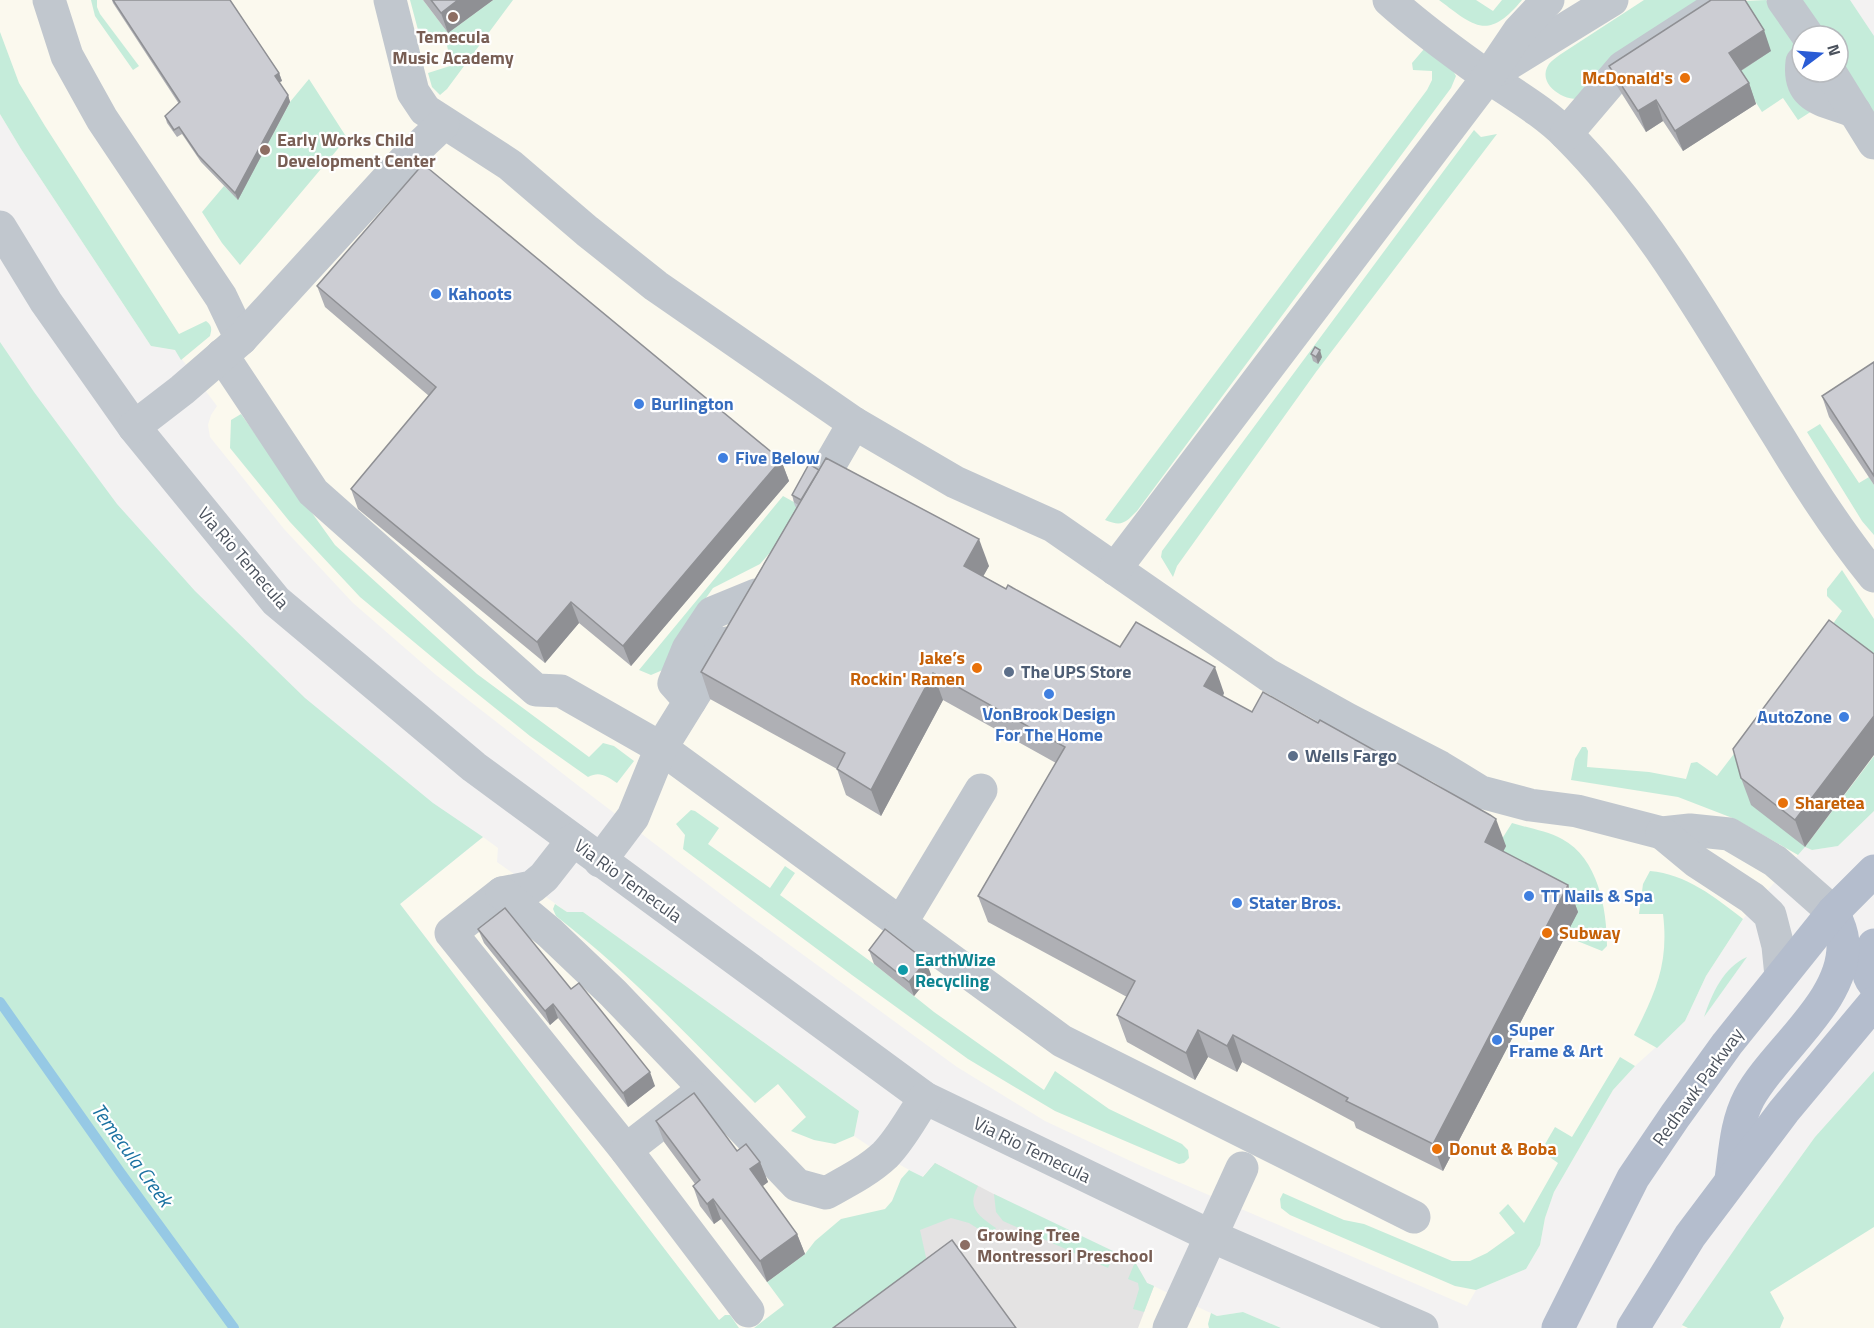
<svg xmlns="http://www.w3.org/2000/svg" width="1874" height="1328" font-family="'Titillium Web',sans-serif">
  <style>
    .commercial { fill: #fbf9ee }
    .education { fill: #e4e3e3 }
    .green { fill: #c5ecda }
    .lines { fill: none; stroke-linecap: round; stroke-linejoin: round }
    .stream { stroke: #96c9e5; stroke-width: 10 }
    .minor { stroke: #c1c7ce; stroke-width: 33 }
    .major { stroke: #b4bdcd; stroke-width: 33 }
    .wall { fill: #afb0b5 }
    .shaded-wall { fill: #8f9094 }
    .building { fill: #cccdd3; stroke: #8f9094; stroke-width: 1.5 }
    .education-dot { fill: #8d6e63; stroke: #fff; stroke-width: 2 }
    .food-dot { fill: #e8710a; stroke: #fff; stroke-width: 2 }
    .shop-dot { fill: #3f7fe0; stroke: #fff; stroke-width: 2 }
    .service-dot { fill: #5c6f8a; stroke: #fff; stroke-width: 2 }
    .culture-dot { fill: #0f9aa8; stroke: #fff; stroke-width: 2 }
    .labels { text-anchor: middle; stroke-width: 4.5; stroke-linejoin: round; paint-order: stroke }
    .education-label { font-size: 18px; font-weight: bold; fill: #785e54; stroke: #fff; text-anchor: start }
    .food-label { font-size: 18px; font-weight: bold; fill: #c56008; stroke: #fff; text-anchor: start }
    .shop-label { font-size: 18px; font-weight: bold; fill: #366cbe; stroke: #fff; text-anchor: start }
    .street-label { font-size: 18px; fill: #4b525d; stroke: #fff }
    .service-label { font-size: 18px; font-weight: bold; fill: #4e5e75; stroke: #fff; text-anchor: start }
    .culture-label { font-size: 18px; font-weight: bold; fill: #0d838f; stroke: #fff; text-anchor: start }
    .water-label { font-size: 20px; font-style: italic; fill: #1a71a1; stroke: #fff }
  </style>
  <rect width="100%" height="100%" fill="#f3f2f2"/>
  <g class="commercial">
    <path d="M0 0H1803L1802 72 1874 111V512L1862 521 1874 535V811L1838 846 1812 850 1805 847 1743 919 1706 976 1685 1021 1635 1066 1613 1090 1554 1192 1545 1218 1540 1245 1526 1269 1476 1290 1467 1306 1139 1165 1045 1121 957 1067 743 911 580 787 436 675 353 603 284 529 210 437 208 425 211 415 217 406 175 350 151 346 21 149 0 114Z"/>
    <path d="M483 837 498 848 497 862 567 912H583L859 1111 854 1136 884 1156 922 1177 935 1163 1030 1213 1135 1262 1147 1283 1217 1316 1243 1312 1281 1328H725L400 904Z"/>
    <path d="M1874 1071V1328H1681L1750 1227 1815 1137Z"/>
  </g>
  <path class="education" d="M935 1163 1030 1213 1135 1262 1147 1283 1154 1286 1138 1328H790L894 1219 917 1175 923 1177Z"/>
  <g class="green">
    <path d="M91 0H97V7L100 14 139 66 133 70 95 16Z"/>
    <path d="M410 0H423L448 33 493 0H513L447 89 440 95 432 87 428 73 450 66 451 63 445 37 421 41Z"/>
    <path d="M1439 0H1476L1493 11 1502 0H1522C1488 41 1475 27 1439 0Z"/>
    <path d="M1644 0H1705L1578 99C1562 100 1536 83 1549 64 1552 60 1557 57 1561 54Z"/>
    <path d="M1766 0 1794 38 1795 47 1793 68 1812 111 1798 120 1783 98 1762 112 1737 73 1744 1Z"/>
    <path d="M1796 0H1850L1874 36V125L1838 68V36H1818Z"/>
    <path d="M0 32 19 83 45 126 179 334 206 321C212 325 212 329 210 336L181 360 175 350 151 346 21 149 0 114Z"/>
    <path d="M1424 49 1451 67 1456 76 1451 88 1137 511C1125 523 1122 527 1105 520L1427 90 1432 80V71L1413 70 1412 63Z"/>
    <path d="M309 79 347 138 240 265 222 243 202 212 224 186 238 199 290 102Z"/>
    <path d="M1474 130 1481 137 1497 134 1316 372 1177 566 1173 577 1161 557 1162 551Z"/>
    <path d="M0 342 34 392 117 504 195 591 305 698 433 803 483 837 400 904 719 1320 725 1315H730L739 1328H0Z"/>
    <path d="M241 414 335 545 477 674 589 757 603 743 614 746 634 761 617 783C606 776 600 771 588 777L530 736 444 667 360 597 290 522 230 448 231 420Z"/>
    <path d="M1820 424 1859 483 1869 477 1874 485V535L1862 521 1807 432Z"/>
    <path d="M783 496 801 506 774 548 760 564 713 588 691 619 665 669 651 675 639 670Z"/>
    <path d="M1842 570 1874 619V673L1825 635 1842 611 1827 596V589Z"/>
    <path d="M1740 746 1805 847 1874 756V811L1838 846 1812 850 1805 847 1798 855 1735 819 1678 797 1571 780 1575 759 1582 747H1586L1588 751 1587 767 1649 772 1686 779 1691 763 1697 762 1717 776Z"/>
    <path d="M691 810 695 811 719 828 708 844 770 888 785 866 795 873 780 895 874 964 934 1012 1044 1090 1055 1071 1109 1109 1182 1144 1188 1150 1189 1158 1184 1163 1179 1164 1055 1111 968 1059 852 975 683 849 685 835 676 824Z"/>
    <path d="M1512 823C1528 828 1547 831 1562 839 1598 858 1607 909 1607 946L1602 951 1565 936 1494 869 1500 842Z"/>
    <path d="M1650 871C1686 874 1715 897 1743 919L1706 976 1685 1021 1657 1048 1634 1035C1656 992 1669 963 1663 914H1639L1643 884Z"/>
    <path d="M555 904 567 912H583L859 1111 854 1136 835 1144 814 1140 791 1131 806 1117 778 1084 755 1103C691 1039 628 972 556 916L553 909Z"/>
    <path d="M1747 957 1704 1017C1712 993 1724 967 1747 957Z"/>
    <path d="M1620 1057 1635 1066 1613 1090 1554 1192 1545 1218 1540 1245 1526 1269 1476 1290 1455 1286 1290 1215 1281 1208 1280 1199 1283 1193 1344 1220 1364 1224 1452 1261H1470L1487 1253 1515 1233 1499 1213 1508 1204 1524 1223 1558 1163 1541 1151 1555 1127 1572 1137Z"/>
    <path d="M1874 1071V1227L1770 1292 1784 1318 1780 1328H1688L1682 1325 1750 1227 1815 1137Z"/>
    <path d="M935 1163 978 1186C966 1208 979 1216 996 1228L991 1237 969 1223 951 1218 920 1230 927 1262 864 1328H754L784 1305 767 1282 805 1254 815 1241 841 1219 885 1209 892 1201 901 1179 909 1170 923 1177Z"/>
    <path d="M994 1194 1115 1252 1108 1268 1003 1221 996 1212Z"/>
    <path d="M1135 1262 1147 1283 1154 1286 1144 1312 1133 1309 1139 1289 1138 1283 1128 1279Z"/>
    <path d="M1243 1312 1281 1328H1209L1208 1324 1211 1313 1217 1316Z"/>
  </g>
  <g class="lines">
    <path class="stream" d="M0 1002 120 1172 234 1328"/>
    <g class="minor">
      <path d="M49 0 67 56 102 119 221 297 241 339"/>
      <path d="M390 0 413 92 425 110 510 165 587 231 656 286 854 423 955 482 1053 526 1268 675 1347 719 1440 767 1481 792 1530 805 1577 811 1662 833 1690 830 1729 834 1775 861 1833 912"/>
      <path d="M1389 0C1420 28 1453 52 1487 76 1514 95 1543 111 1567 135 1654 222 1714 334 1779 437 1808 485 1838 532 1874 576"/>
      <path d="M1783 0 1808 36"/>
      <path d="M1802 62C1797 102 1829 100 1855 112"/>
      <path d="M1500 69 1612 0"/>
      <path d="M1830 72 1874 143"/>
      <path d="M1566 134 1623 67 1727 0"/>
      <path d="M0 227 46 302 134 427 276 601 474 767 925 1098 1211 1236 1422 1328"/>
      <path d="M222 355 313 492 536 690 561 691 661 748 1062 1041 1414 1217"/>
      <path d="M134 427 182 390 241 339 405 160 443 124"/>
      <path d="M810 499 854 423"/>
      <path d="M1115 569 1488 77 1519 31 1548 0"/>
      <path d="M690 701 674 683 688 649 712 613 756 595"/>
      <path d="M1662 833 1697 862 1752 898 1770 915 1778 946 1781 976"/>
      <path d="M573 840 544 877 532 887 502 893 451 933 626 1150 748 1311"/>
      <path d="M600 861 633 817 661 748 726 643"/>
      <path d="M502 893 550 933 613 993 797 1185 826 1193C846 1182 868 1171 885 1155 901 1139 912 1117 925 1098"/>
      <path d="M901 923 981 790"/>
      <path d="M626 1150 693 1098"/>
      <path d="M1169 1328 1242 1168"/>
    </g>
    <g class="major">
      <path d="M1874 945C1868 959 1864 972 1874 984"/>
      <path d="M1731 1179C1735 1151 1736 1123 1749 1098 1775 1050 1846 1001 1843 942 1842 931 1838 922 1833 912"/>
      <path d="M1558 1328 1633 1178 1675 1116 1727 1044 1833 912 1874 871"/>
      <path d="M1633 1328 1690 1236 1784 1111 1874 1003"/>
    </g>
  </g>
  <g class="wall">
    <path d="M112 0H230L279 73 282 81 279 82 288 95 290 102 238 200 201 162 182 134 177 137 167 123 165 116 179 104 113 3Z"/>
    <path d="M423 0H493L448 33Z"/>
    <path d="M1771 51 1741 71 1749 83 1756 104 1683 151 1663 121 1646 132 1617 86 1609 66Z"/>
    <path d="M317 286 781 460 789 481 631 666 579 623 545 663 358 509 351 489 429 396 325 307Z"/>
    <path d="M1311 354 1322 357 1318 364 1313 361Z"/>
    <path d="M1874 362V485L1829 417 1822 396Z"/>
    <path d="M792 495 989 566 983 576 1006 589 1120 647 1224 693 1223 697 1506 846 1503 852 1568 885 1578 912 1443 1171 1356 1128 1354 1122 1242 1062 1237 1072 1208 1057 1195 1080 1127 1042 1117 1015 1127 997 988 922 978 896 1056 763 943 700 881 816 846 795 837 769 710 699 701 672 798 505 794 502Z"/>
    <path d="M1874 654 1805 847 1751 805 1741 778Z"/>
    <path d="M478 929 571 989 655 1086 628 1107 558 1018 550 1025 484 943Z"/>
    <path d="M869 950 926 961 931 975 914 996 874 964Z"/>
    <path d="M656 1121 737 1151 760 1162 768 1182 762 1186 797 1234 805 1254 767 1282 721 1219 714 1224 700 1206 693 1186 695 1184 664 1142Z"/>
  </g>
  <g class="shaded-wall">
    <path d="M458 0H493L448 33 441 13Z"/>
    <path d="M1764 30 1771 51 1737 73 1729 53Z"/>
    <path d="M279 73 282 81 278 83 275 76Z"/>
    <path d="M1749 83 1756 104 1683 151 1675 131Z"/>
    <path d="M288 95 290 102 238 200 235 193Z"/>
    <path d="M1656 100 1663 121 1646 132 1638 111Z"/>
    <path d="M1320 350 1322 357 1318 364 1316 357Z"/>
    <path d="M781 460 789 481 631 666 623 646Z"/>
    <path d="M979 539 989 566 974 593 964 566Z"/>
    <path d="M571 602 579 623 545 663 537 642Z"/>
    <path d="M1215 667 1224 693 1213 713 1204 686Z"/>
    <path d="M933 673 943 700 881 816 871 790Z"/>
    <path d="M1874 716V755L1805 847 1795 820Z"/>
    <path d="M1496 819 1506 846 1494 869 1485 842Z"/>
    <path d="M1568 885 1578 912 1443 1171 1433 1144Z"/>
    <path d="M926 961 931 975 914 996 909 982Z"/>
    <path d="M553 1004 558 1018 550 1025 545 1011Z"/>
    <path d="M1198 1030 1208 1057 1195 1080 1186 1053Z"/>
    <path d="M1233 1035 1242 1062 1237 1072 1227 1046Z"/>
    <path d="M650 1072 655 1086 628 1107 623 1093Z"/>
    <path d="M760 1162 768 1182 758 1190 750 1169Z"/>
    <path d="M713 1199 721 1219 714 1224 707 1204Z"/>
    <path d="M797 1234 805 1254 767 1282 760 1261Z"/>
  </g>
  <g class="building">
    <path d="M113 0H230L279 73 275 76 288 95 235 193 198 155 179 127 174 130 165 116 180 102Z"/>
    <path d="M431 0H458L441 13Z"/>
    <path d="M1711 0H1745L1764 30 1729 53 1749 83 1675 131 1656 100 1638 111 1609 66Z"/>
    <path d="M423 164 781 460 623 646 571 602 537 642 351 489 436 387 317 286Z"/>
    <path d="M1315 347 1320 350 1316 357 1311 354Z"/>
    <path d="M1874 362V476L1822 396Z"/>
    <path d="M826 458 979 539 964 566 1006 589 1008 585 1013 588 1120 647 1136 622 1215 667 1204 686 1252 712 1263 692 1318 723 1320 720 1490 815 1496 819 1485 842 1568 885 1433 1144 1346 1101 1348 1098 1233 1035 1227 1046 1198 1030 1186 1053 1117 1015 1135 981 978 896 1065 747 933 673 871 790 837 769 845 753 701 672Z"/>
    <path d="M809 464 819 470 801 500 792 495Z"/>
    <path d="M1829 620 1874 654V716L1795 820 1741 778 1733 749Z"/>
    <path d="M505 908 571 989 579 983 650 1072 623 1093 553 1004 545 1011 478 929Z"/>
    <path d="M885 929 926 961 909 982 869 950Z"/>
    <path d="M694 1093 737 1151 746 1144 760 1162 750 1169 797 1234 760 1261 713 1199 707 1204 693 1186 700 1180 656 1121Z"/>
    <path d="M952 1240 1016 1328H833Z"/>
  </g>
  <g class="education-dot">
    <circle cx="453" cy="17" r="6"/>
    <circle cx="265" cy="150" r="6"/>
    <circle cx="965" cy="1245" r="6"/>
  </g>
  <g class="food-dot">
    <circle cx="1685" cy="78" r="6"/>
    <circle cx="977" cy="668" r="6"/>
    <circle cx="1783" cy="803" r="6"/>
    <circle cx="1547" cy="933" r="6"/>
    <circle cx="1437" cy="1149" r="6"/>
  </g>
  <g class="shop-dot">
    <circle cx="436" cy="294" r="6"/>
    <circle cx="639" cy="404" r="6"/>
    <circle cx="723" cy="458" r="6"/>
    <circle cx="1049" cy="694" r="6"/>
    <circle cx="1844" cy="717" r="6"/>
    <circle cx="1529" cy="896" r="6"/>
    <circle cx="1237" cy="903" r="6"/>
    <circle cx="1497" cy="1040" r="6"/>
  </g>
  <g class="service-dot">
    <circle cx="1009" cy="672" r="6"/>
    <circle cx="1293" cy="756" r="6"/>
  </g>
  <circle class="culture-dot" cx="903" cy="970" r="6"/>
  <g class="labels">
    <g class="education-label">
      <text x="453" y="43" text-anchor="middle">Temecula<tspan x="453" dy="21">Music Academy</tspan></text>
      <text x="277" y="146">Early Works Child<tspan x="277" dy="21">Development Center</tspan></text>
      <text x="977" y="1241">Growing Tree<tspan x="977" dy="21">Montressori Preschool</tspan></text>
    </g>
    <g class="food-label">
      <text x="1673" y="84" text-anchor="end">McDonald's</text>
      <text x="965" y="664" text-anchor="end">Jake’s<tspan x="965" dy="21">Rockin' Ramen</tspan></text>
      <text x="1795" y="809">Sharetea</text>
      <text x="1559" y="939">Subway</text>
      <text x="1449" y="1155">Donut &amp; Boba</text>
    </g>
    <g class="shop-label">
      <text x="448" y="300">Kahoots</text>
      <text x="651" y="410">Burlington</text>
      <text x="735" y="464">Five Below</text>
      <text x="1049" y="720" text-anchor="middle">VonBrook Design<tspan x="1049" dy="21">For The Home</tspan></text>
      <text x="1832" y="723" text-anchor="end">AutoZone</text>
      <text x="1541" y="902">TT Nails &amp; Spa</text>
      <text x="1249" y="909">Stater Bros.</text>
      <text x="1509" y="1036">Super<tspan x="1509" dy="21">Frame &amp; Art</tspan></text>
    </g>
    <g class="street-label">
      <text transform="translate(243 558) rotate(49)" y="6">Via Rio Temecula</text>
      <text transform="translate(628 881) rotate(36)" y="6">Via Rio Temecula</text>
      <text transform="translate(1698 1087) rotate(-54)" y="6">Redhawk Parkway</text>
      <text transform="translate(1032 1150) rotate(26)" y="6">Via Rio Temecula</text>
    </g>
    <g class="service-label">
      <text x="1021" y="678">The UPS Store</text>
      <text x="1305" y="762">Wells Fargo</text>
    </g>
    <g class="culture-label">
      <text x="915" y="966">EarthWize<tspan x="915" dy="21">Recycling</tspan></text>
    </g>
    <g class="water-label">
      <text transform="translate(132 1155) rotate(54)" y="7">Temecula Creek</text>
    </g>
  </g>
  <g transform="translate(1820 54) rotate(74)"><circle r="28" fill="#ffffff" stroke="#b7babe" stroke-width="1.5"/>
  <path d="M0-4.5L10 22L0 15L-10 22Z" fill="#2a5cd5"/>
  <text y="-9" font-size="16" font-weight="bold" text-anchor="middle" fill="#4b525d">N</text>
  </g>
</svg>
